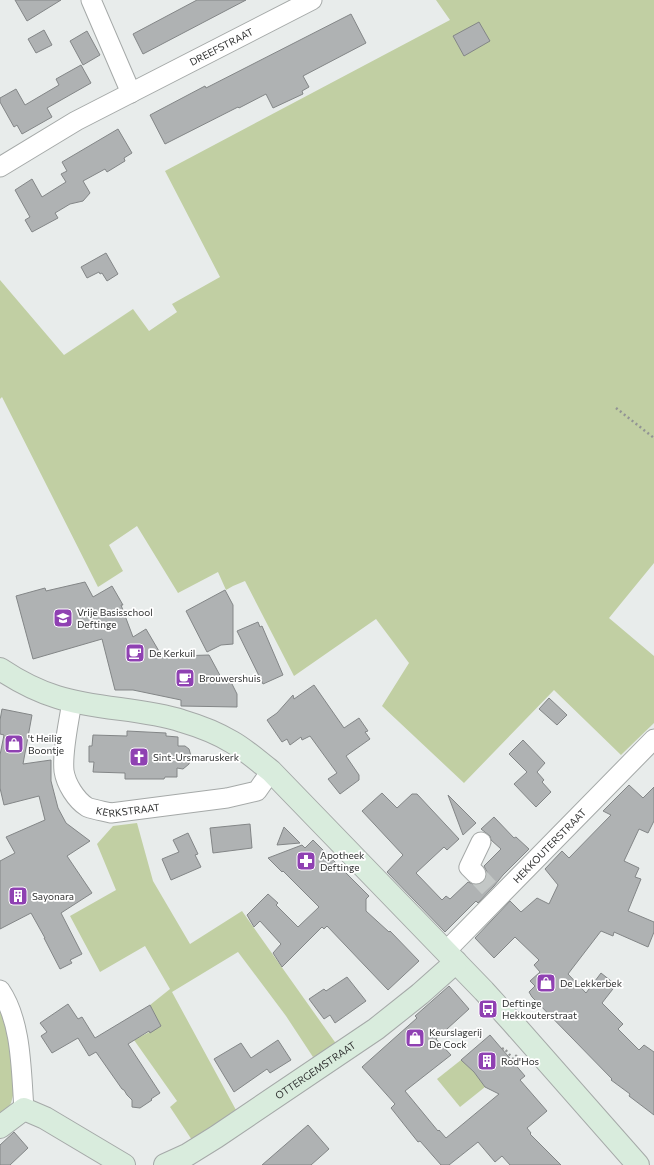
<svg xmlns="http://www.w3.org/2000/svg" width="654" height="1165" font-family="Commissioner,sans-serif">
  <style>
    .green { fill: #c1cfa3 }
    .building { fill: #afb2b3; stroke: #838687 }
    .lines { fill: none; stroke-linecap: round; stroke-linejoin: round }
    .street-tunnel { stroke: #c3c7c6; stroke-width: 19; stroke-dasharray: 19 10; stroke-linecap: butt }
    .street-casing { stroke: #a5a9a8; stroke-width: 21 }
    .secondary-casing { stroke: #a5a9a8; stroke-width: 24 }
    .path { stroke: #929494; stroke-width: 2.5; stroke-dasharray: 2 3; stroke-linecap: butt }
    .street { stroke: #fff; stroke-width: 19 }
    .secondary { stroke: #d9ecdd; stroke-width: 22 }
    .labels { text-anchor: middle; stroke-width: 3.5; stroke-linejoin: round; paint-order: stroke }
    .street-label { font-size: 10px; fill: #313232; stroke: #fff }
    .poi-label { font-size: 10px; fill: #313232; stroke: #fff; text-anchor: start }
  </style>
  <rect width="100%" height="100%" fill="#e8eceb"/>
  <g class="green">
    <path d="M436 0H654V563L609 618 654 656V723L621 755 554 690 464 783 382 706 409 663 376 619 294 676 245 581 233 586 226 590 218 572 178 593 137 526 109 545 123 571 98 587 2 397 0 399V280L64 355 133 309 149 331 177 312 172 304 220 277 165 171 450 20Z"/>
    <path d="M137 823 153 881 190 944 242 911 337 1045 313 1057 286 1016 238 952 172 992 236 1110 192 1140 170 1107 177 1101 134 1040 161 1026 150 1005 170 989 145 946 100 972 70 916 116 890 97 844 113 826Z"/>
    <path d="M0 1003 8 1023 15 1088 11 1103 5 1112 0 1117Z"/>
    <path d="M461 1060 474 1072 485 1087 460 1107 437 1079Z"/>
  </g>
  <g class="building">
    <path d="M15 0H61L27 21Z"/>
    <path d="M197 0H246L143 54 133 34Z"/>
    <path d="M351 14 366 43 303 76 309 87 302 91 303 94 273 108 266 94 239 108 238 107 165 144 150 115 205 86 206 88Z"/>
    <path d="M479 22 490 41 464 56 453 36Z"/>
    <path d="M44 30 52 45 36 53 28 39Z"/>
    <path d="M87 31 100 55 83 65 70 41Z"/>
    <path d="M81 65 91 83 47 108 52 117 22 134 17 125 14 127 0 102V98L16 89 25 105 59 85 56 79Z"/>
    <path d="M118 129 132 153 124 158 125 161 107 172 105 169 83 181 90 193 83 201 70 204 55 213 58 218 32 232 25 220 30 217 15 190 32 179 42 197 66 182 61 174 67 171 62 162Z"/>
    <path d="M106 253 118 274 107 281 102 273 100 274 99 272 87 278 81 267Z"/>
    <path d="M85 582 93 597 112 586 123 605H121L133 637 146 629 163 658 173 652 176 656 209 655 223 681 231 682 237 694V707L181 706V700L133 690H115L102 639 33 659 16 596 45 588 46 591Z"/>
    <path d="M225 590 233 605V644L221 645 207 652 186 611Z"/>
    <path d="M258 622 260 627 262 626 283 675 263 684 237 631Z"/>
    <path d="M314 685 344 728 359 718 368 731 365 732 370 739 346 756 359 775V780L340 794 328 779 337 773 310 736 302 740 301 737 290 745 287 739 282 742 267 720 277 713 293 695 294 699Z"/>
    <path d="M549 698 567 715 557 725 539 709Z"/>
    <path d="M2 709 32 715 23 764 51 760V781L58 808 66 823 90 841 67 856 92 893 61 913 82 954 70 960 72 963 60 969 44 938H45L31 913 0 929V861L15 853 6 837 45 820 39 796 4 805 0 788V755L4 735 0 734V720Z"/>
    <path d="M127 731 166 733V736L178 737V746H185L189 749 191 756 189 764 183 769 177 768V777H165L164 779H125V773L93 772 94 762H89V746H92L93 735 127 736Z"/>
    <path d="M523 740 545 763 537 772 544 780 542 782 551 792 536 807 514 784 527 772 509 754Z"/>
    <path d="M629 785 643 798 654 787V821L648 833 639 829 624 861 639 868 635 877 641 879 628 911 654 922V932L648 947 614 932 613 936 601 931 568 974 586 993 601 973 616 985 602 1003 623 1024 618 1029 639 1050 644 1045 654 1052V1115L629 1096 630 1094 611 1080 612 1079 532 997 529 992 535 986 530 981 540 972 534 965 539 960 515 937 494 958 475 938 510 901 521 912 537 898 549 904 558 885 545 869 562 851 569 858 611 815 603 811Z"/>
    <path d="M382 793 397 808 412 794H417L459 839 447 850 444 847 416 873 442 900 446 896 450 899 468 882 473 884 478 885 484 881 486 877 487 872 484 866 501 849 491 840 490 836 481 829 494 817 514 838 516 837 529 849 503 875 494 886 478 903 476 901 445 932 387 872 403 855 362 811Z"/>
    <path d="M448 795 476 823 463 835Z"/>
    <path d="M250 824 252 848 213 853 210 828Z"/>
    <path d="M284 827 300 843 277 845Z"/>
    <path d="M188 833 198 854 195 855 201 867 171 880 162 859 179 852 173 840Z"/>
    <path d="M313 840 369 896 366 899V911L389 932 390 931 419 961 388 990 327 926 324 929 322 927 282 967 273 953 281 944 260 921 254 927 247 915 268 894 278 903 276 905 298 927 319 907 283 871 282 872 268 858 302 845 305 848Z"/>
    <path d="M347 977 366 1001 335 1023 330 1015 324 1019 309 999 324 989 326 991Z"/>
    <path d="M449 986 469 1009 436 1039 451 1055 405 1091 438 1131 439 1130 446 1138 499 1094 485 1087 474 1072 461 1060 490 1035 525 1076 520 1080 547 1111 527 1128 531 1133 530 1134 561 1165H510L502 1156 495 1162 478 1142 449 1165H441L420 1141 418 1142 391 1108 395 1104 362 1067 417 1018 415 1016Z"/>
    <path d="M68 1004 78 1019 82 1017 95 1038 150 1005 161 1026 150 1033 149 1031 128 1044 160 1093 151 1099 152 1100 140 1108 132 1107V1100L127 1095 124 1090 122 1089 96 1052 89 1056 78 1038 52 1053 41 1036 47 1032 40 1023Z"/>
    <path d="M278 1040 291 1060 270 1073 267 1069 234 1092 214 1059 241 1043 251 1058Z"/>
    <path d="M308 1125 329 1149 311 1165H262Z"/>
    <path d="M14 1132 28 1148 10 1165H0V1145Z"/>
  </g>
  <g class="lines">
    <path class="street-tunnel" d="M476 874 490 889"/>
    <g class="street-casing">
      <g id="street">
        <path d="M91 0 131 93"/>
        <path id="s1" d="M0 167 76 121 312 0"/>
        <path id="s2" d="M72 701C69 722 62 751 64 771 66 784 76 800 87 807 95 810 103 811 111 813L227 798 257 791 271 771"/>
        <path d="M476 874 469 867 481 842"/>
        <path id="s3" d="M445 952 654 739"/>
        <path d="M0 990C22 1022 21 1071 24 1109"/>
      </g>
    </g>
    <g class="secondary-casing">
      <g id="secondary">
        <path d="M0 669C18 681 37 691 57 697 98 710 142 708 182 721 199 726 217 733 232 742 246 750 258 761 271 771L484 991 512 1022 638 1165"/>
        <path d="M0 1127 24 1109 45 1118 124 1165"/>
        <path id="s4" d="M165 1165 187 1155 216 1137 376 1029 420 994 456 962"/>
      </g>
    </g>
    <g class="path">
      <path d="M616 408 654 438"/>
      <path d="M502 1049 504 1048 513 1059 517 1055"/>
    </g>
    <use href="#street" class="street"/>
    <use href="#secondary" class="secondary"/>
  </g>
  <defs>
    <g id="school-square" transform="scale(1)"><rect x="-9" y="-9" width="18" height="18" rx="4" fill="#8f41b2" stroke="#fff"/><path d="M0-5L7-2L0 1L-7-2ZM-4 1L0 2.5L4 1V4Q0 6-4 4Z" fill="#fff"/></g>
    <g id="cafe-square" transform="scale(1)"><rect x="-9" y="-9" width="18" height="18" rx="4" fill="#8f41b2" stroke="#fff"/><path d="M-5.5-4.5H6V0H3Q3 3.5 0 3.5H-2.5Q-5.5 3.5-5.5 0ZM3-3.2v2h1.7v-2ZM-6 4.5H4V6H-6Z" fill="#fff"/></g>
    <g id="shop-square" transform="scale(1)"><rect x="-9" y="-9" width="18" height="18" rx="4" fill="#8f41b2" stroke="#fff"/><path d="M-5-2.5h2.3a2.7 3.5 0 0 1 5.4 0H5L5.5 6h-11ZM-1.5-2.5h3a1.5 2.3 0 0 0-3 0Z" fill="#fff"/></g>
    <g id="church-square" transform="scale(1)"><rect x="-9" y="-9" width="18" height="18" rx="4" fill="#8f41b2" stroke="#fff"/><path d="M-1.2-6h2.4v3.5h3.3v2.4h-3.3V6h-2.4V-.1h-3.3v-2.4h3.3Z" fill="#fff"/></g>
    <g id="pharmacy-square" transform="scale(1)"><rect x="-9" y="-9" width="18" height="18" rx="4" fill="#8f41b2" stroke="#fff"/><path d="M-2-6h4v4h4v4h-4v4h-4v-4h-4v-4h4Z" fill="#fff"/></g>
    <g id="building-square" transform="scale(1)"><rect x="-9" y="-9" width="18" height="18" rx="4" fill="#8f41b2" stroke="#fff"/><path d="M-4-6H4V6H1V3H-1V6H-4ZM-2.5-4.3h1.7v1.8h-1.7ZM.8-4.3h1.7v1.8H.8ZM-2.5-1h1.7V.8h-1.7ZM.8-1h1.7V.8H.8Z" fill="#fff"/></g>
    <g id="bus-square" transform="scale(1)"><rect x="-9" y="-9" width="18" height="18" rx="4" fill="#8f41b2" stroke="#fff"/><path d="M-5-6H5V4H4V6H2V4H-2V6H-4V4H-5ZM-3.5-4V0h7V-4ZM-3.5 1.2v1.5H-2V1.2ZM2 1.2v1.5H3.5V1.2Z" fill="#fff"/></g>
  </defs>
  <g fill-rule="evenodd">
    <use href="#school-square" x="63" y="618"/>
    <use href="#cafe-square" x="135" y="653"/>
    <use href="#cafe-square" x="185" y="678"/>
    <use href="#shop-square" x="14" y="744"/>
    <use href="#church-square" x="139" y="757"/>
    <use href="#pharmacy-square" x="306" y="861"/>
    <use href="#building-square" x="18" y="896"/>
    <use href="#shop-square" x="546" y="983"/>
    <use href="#bus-square" x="488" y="1009"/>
    <use href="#shop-square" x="415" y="1038"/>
    <use href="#building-square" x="487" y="1061"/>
  </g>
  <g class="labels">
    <g class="street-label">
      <text dy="4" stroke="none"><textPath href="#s1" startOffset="252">DREEFSTRAAT</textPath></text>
      <text dy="4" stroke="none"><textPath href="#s2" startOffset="156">KERKSTRAAT</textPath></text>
      <text dy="4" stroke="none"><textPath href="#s3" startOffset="149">HEKKOUTERSTRAAT</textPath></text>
      <text dy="4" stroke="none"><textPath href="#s4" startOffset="178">OTTERGEMSTRAAT</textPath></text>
    </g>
    <g class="poi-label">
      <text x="77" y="616">Vrije Basisschool<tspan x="77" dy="12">Deftinge</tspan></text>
      <text x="149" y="657">De Kerkuil</text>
      <text x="199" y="682">Brouwershuis</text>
      <text x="28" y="742">'t Heilig<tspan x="28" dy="12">Boontje</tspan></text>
      <text x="153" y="761">Sint-Ursmaruskerk</text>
      <text x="320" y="859">Apotheek<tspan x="320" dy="12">Deftinge</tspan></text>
      <text x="32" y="900">Sayonara</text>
      <text x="560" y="987">De Lekkerbek</text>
      <text x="502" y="1007">Deftinge<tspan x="502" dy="12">Hekkouterstraat</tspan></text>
      <text x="429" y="1036">Keurslagerij<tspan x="429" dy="12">De Cock</tspan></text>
      <text x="501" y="1065">Rod'Hos</text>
    </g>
  </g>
</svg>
